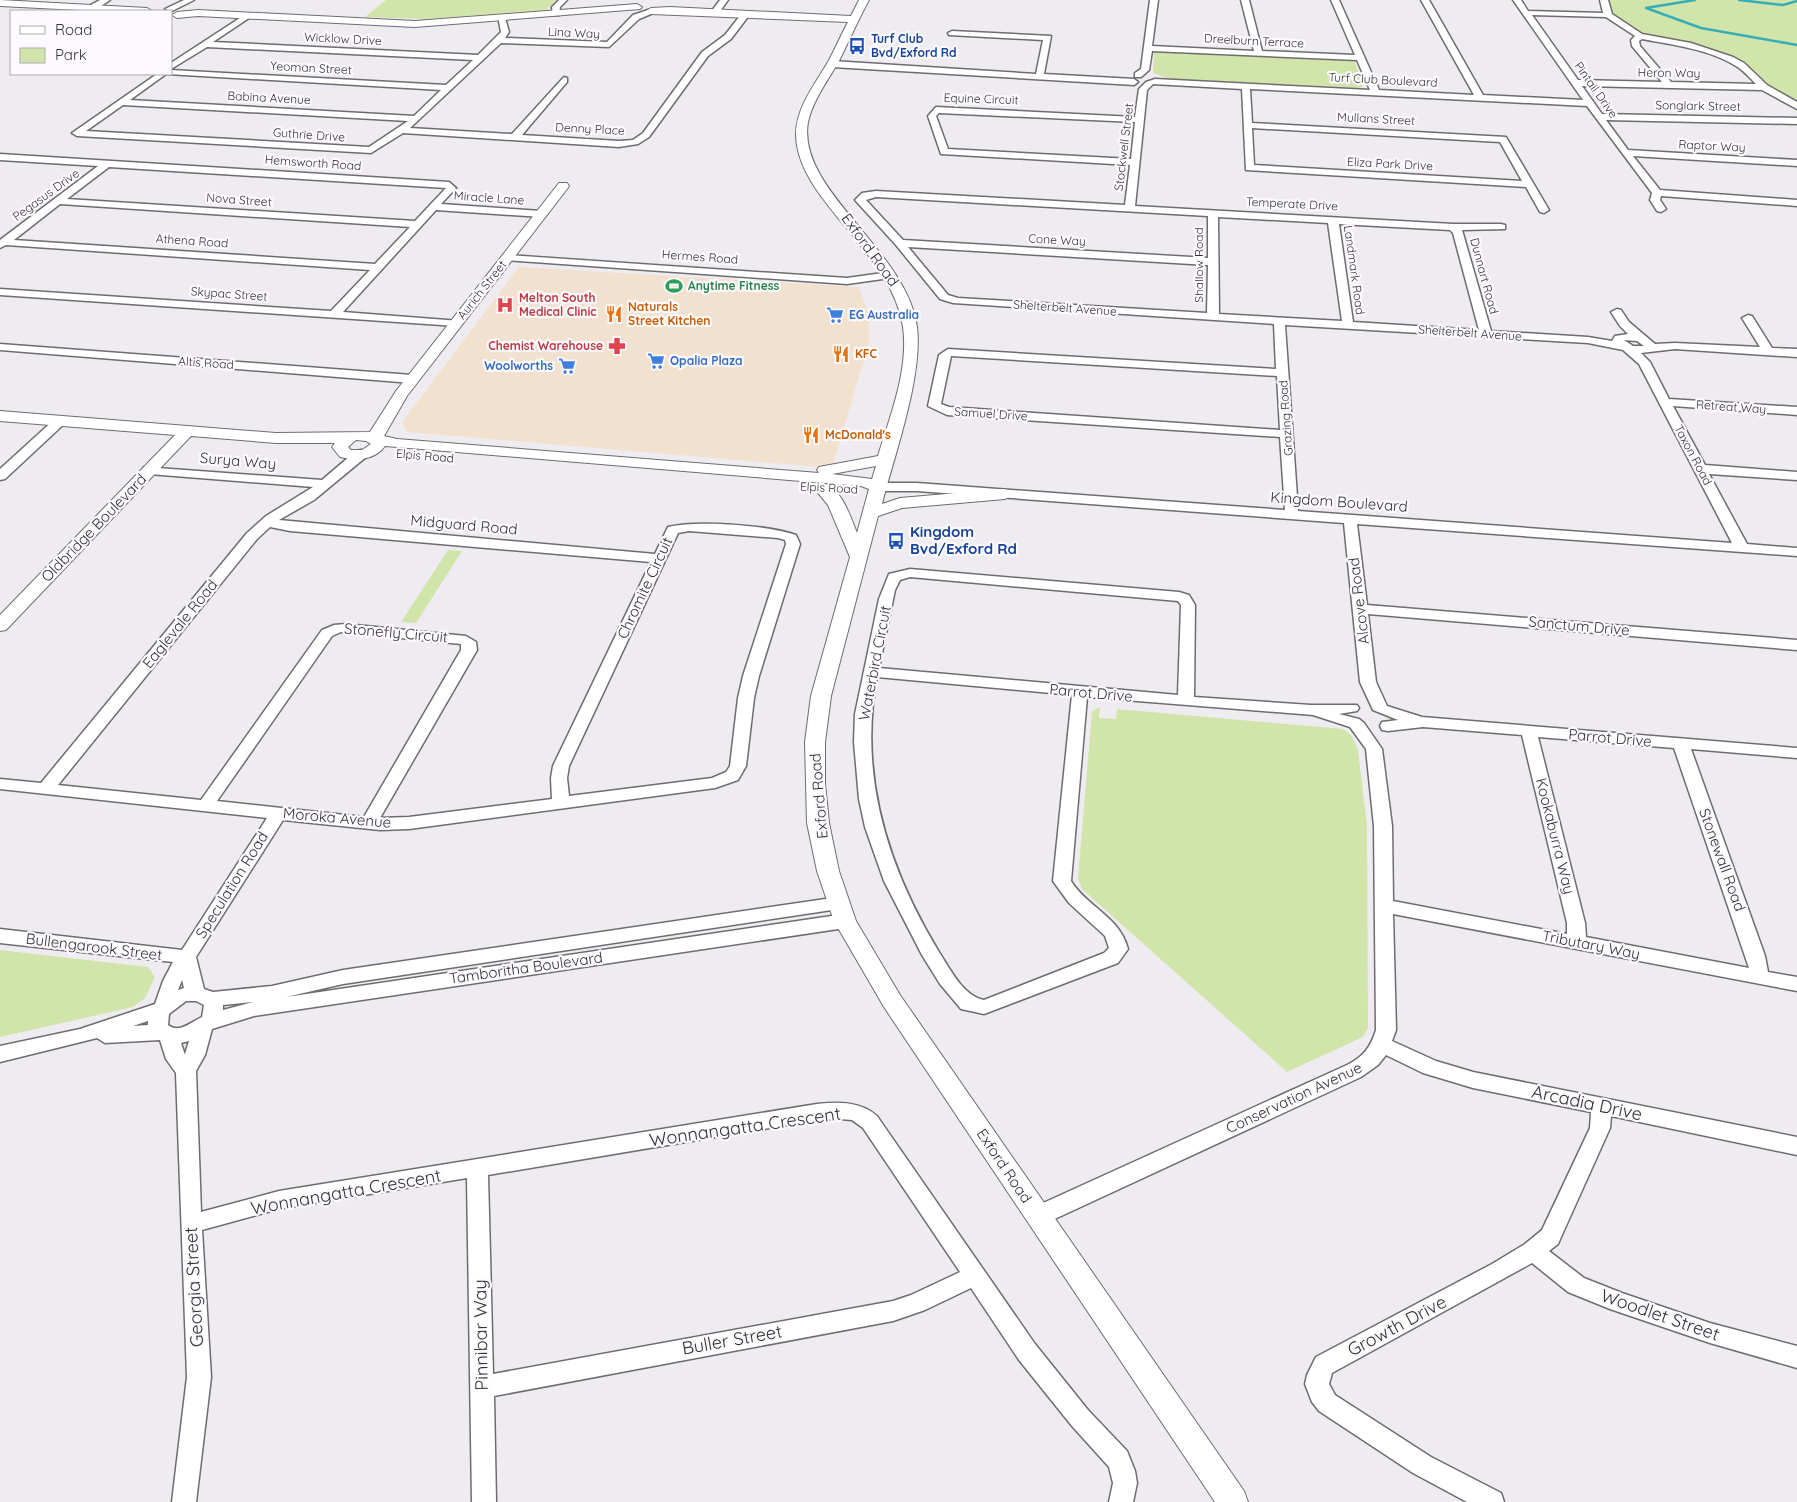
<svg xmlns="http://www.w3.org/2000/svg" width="1797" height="1502" font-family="Quicksand,sans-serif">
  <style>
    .commercial { fill: #f2e1cf }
    .green { fill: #d1e5ab }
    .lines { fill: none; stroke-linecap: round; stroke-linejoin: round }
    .stream { stroke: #37aeb5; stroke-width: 2.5 }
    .minor-casing { stroke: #6f6c70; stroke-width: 3 }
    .tertiary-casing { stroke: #6f6c70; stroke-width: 2 }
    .minor { fill: #fff; fill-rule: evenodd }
    .tertiary { fill: #fff; fill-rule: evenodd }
    .labels { text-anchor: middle; stroke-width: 4.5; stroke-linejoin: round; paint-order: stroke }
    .far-street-label { font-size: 12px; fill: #333234; stroke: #fdfafe }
    .far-transit-label { font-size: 12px; font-weight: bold; fill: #164399; stroke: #fdfafe; text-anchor: start }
    .far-leisure-label { font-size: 12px; font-weight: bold; fill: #27864d; stroke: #fdfafe; text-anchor: start }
    .far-health-label { font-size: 12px; font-weight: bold; fill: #be3a42; stroke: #fdfafe; text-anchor: start }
    .far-food-label { font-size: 12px; font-weight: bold; fill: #c56008; stroke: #fdfafe; text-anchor: start }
    .far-shop-label { font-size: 12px; font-weight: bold; fill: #366cbe; stroke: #fdfafe; text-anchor: start }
    .street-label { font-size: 15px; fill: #333234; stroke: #fdfafe }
    .transit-label { font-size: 15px; font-weight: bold; fill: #164399; stroke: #fdfafe; text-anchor: start }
    .near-street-label { font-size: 18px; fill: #333234; stroke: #fdfafe }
  </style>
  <rect width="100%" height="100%" fill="#efecf1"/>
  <path class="commercial" d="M519 267 859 287 869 315V343L832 468 407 432 402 422Z"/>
  <g class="green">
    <path d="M386 0H556L546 10 426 19 365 17Z"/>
    <path d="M1608 0H1797V103L1770 87 1745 65 1733 58 1689 44 1643 36 1612 15Z"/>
    <path d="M1162 50 1346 59 1355 62 1363 86 1360 88 1170 79 1153 73 1154 51Z"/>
    <path d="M448 550 462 551 416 623 401 622Z"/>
    <path d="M1100 707 1099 718 1116 719 1117 709 1343 729 1352 736 1358 750 1367 825 1368 1023V1028L1363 1037 1287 1072 1082 889 1078 878 1092 711Z"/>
    <path d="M0 950 148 967 155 977 145 998 133 1007 0 1037Z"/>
  </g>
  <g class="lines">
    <g class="stream">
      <path d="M1695 0 1646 8 1701 28 1797 45"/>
      <path d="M1739 0 1783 5 1797 1"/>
    </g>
    <g class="minor-casing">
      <g id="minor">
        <path d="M100 0H110L95 10H89V6Z"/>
        <path d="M184 0H194L172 11 165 9Z"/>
        <path d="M559 0H567L560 7 559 15H553L552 7Z"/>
        <path d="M720 0H728L718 14H712L711 12Z"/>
        <path d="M1150 0H1158L1152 46 1254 51 1241 0H1249L1262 51 1355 55 1331 0H1339L1379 90 1474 95 1421 0H1429L1483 95 1583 100 1513 0H1521L1528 11 1603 13 1600 0H1608L1612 14 1642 34 1691 43 1733 57 1744 63 1767 85 1797 102V109L1762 90 1582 86 1602 114 1797 118V124L1606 120 1628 150 1797 160V166L1633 156 1660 190 1797 200V206L1661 196 1660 200 1666 209 1661 212 1657 211 1650 200 1652 193 1587 106 1250 89 1252 123 1506 137 1549 210 1544 213 1540 212 1526 187 1246 170 1242 89 1153 84 1147 90 1135 206 1453 224H1501L1505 225V229L1462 230 1491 331 1588 337 1612 341 1615 336 1628 334 1620 326 1611 312 1617 309 1621 310 1629 322 1655 344 1675 343 1760 347 1742 318 1748 315 1752 316 1772 348 1797 349V357L1675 349 1641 353 1650 362 1669 399 1797 407V415L1673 406 1705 465 1797 472V480L1709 474 1747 544 1797 548V556L1357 524 1367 605 1797 640V650L1368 614 1376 682 1387 706 1422 717 1797 748V758L1691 749 1765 956 1768 972 1797 977V991L1393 914 1396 1030 1392 1041 1436 1061 1473 1072 1797 1137V1155L1611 1116 1610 1128 1561 1237 1558 1244 1549 1251 1584 1278 1622 1293 1710 1323 1797 1346V1368L1710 1343 1610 1309 1568 1292 1532 1263 1332 1373 1329 1384 1335 1395 1431 1457 1501 1493 1504 1502H1467L1413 1473 1319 1411 1312 1402 1305 1384 1307 1375 1316 1357 1492 1264 1525 1244 1542 1230 1590 1128 1591 1112 1473 1088 1423 1073 1386 1055 1378 1065 1361 1077 1046 1223 1038 1225 1030 1223 1027 1216 1030 1209 1347 1065C1363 1057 1371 1047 1376 1030L1374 826 1366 749 1350 727 1313 715 1087 697 1071 881C1087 907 1120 917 1128 949L1118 963 984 1014 961 1009 940 984 922 955 884 881 865 827 859 799 854 742 855 714 879 599 889 574 910 569 1179 592 1189 595 1195 605 1194 697 1311 705H1357L1359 708 1357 711 1339 714 1359 719 1364 723 1382 749 1392 826 1393 901 1567 934V923L1522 735 1423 727 1388 731 1382 730 1380 726 1382 722 1398 720 1373 710 1360 682 1344 523 917 491H879L872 487 879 483H917L1285 510 1280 437 947 415 928 406 939 355 948 349 1276 369 1274 324 953 303 940 299 896 245 855 200 862 193 876 191 1125 205 1130 165 941 154 928 116 936 107 1135 117 1139 89 1146 82 1155 79 1370 90 1357 60 1152 51 1149 70 1141 77H1135V73L1141 69ZM1532 15 1606 17 1635 36 1631 40 1632 46 1662 82 1578 80ZM1642 39C1673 45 1709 49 1736 66 1743 70 1750 78 1756 84L1671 82 1640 46 1639 41ZM939 113 1135 122 1131 159 948 149 936 116ZM1252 128 1500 142 1522 181 1254 165ZM876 197 1208 216V258L903 240 866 200ZM1218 217 1328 223 1342 321 1219 314ZM1339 224 1450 230 1453 233 1479 330 1353 322ZM908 247 1208 265 1207 313 958 298 948 295ZM1285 325 1588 343 1623 350 1639 364 1732 543 1298 511ZM1624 340 1637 341 1644 346H1633ZM951 356 1277 376 1280 430 949 407 941 404ZM910 577 1178 601 1181 605 1178 695 879 668 895 590 900 580ZM877 677 1072 695 1053 881 1069 903 1105 936 1109 948 1104 953 984 1000C963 996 950 969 939 952 888 868 858 776 877 677ZM1538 737 1674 748 1749 968 1586 937 1585 923Z"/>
        <path d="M648 10 652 12 651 14 639 19 609 47 501 43 410 128 512 134 564 77 567 78V82L522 135 619 141 633 140 643 133 702 52 725 35 743 12H749L750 14 731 39 708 56 649 137 638 144 619 147 403 133 371 153 77 136 72 133 157 74H166L130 100 414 116 441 90 167 74H171V70L446 85 473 60 207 47 171 69V63L246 14H249V18L213 42 478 55 501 32 498 16 505 18 509 32 505 38 607 42 633 15ZM123 105 408 121 369 147 86 131Z"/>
        <path d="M952 31 1051 36 1044 74 1134 79 1138 82 1134 85 832 67 828 64 832 61 1036 74 1043 40 949 35 948 33Z"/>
        <path d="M0 154 449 182 456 188 441 204 542 211 547 214 542 217 436 210 343 312 460 321V325L456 326 0 295V289L331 311 370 270 6 245 0 248V240L98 166 0 160ZM109 167 446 188 415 221 67 199ZM60 204 410 227 375 264 14 240Z"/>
        <path d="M507 255 847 278 890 272 895 275 890 278 847 284 503 260V256Z"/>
        <path d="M0 344 412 375 418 379 412 383 0 350Z"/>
        <path d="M60 417 64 418 66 421 64 424 5 479 0 480V469L56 418Z"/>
        <path d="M361 450 366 451 367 454 366 457 314 500 279 520 655 554 668 527C697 520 767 525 796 535L800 544 759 676 754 698 746 766 738 780 715 788 409 829 380 830 283 820 196 957 204 989 213 992 272 986 343 970 839 897 845 898 848 903 845 908 343 984 286 997 845 914 851 916 854 921 851 926 845 928 254 1016 212 1029 205 1055 196 1071 201 1212 279 1191 817 1104C838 1102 860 1101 877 1116L1035 1344 1088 1410 1127 1451 1135 1471 1137 1483 1133 1502H1109L1113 1483 1109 1467 1072 1426 1019 1360 971 1288 925 1310 893 1321 494 1396 496 1502H472L467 1178 279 1209 202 1230 211 1377 196 1502H172L187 1377 176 1073 166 1059 160 1040 105 1043 97 1038 0 1062V1046L80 1029 155 1004 163 981 173 962 0 943V929L182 950 267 818 0 789V779L41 783 247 533 266 516 313 487 149 474 142 470 144 467 322 480 356 451ZM270 527 290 531 651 562 553 766 551 778 552 799 409 817 380 818 477 650 476 642 466 636 346 624 334 625 322 630 201 800 58 785 257 539ZM689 531 778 538 785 540 786 544 743 676 738 698 730 766 726 772 712 778 569 796 567 778 569 766 678 533ZM341 632 461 644V650L364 817 217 801 332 636ZM182 980 184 988 178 990ZM186 1001H196L204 1005 202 1017C191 1022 179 1034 168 1025L169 1014ZM253 1002 223 1010V1005ZM148 1021V1025L133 1026ZM189 1041 185 1054V1055L181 1043ZM839 1119 852 1120 863 1128 960 1272 911 1295 893 1301 493 1374 488 1175 817 1120Z"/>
      </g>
    </g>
    <g class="tertiary-casing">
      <g id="tertiary">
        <path d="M0 0 147 8 152 11H99L0 6Z"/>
        <path d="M859 0H869C858 20 849 41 839 61 828 80 813 100 808 122 796 190 907 250 917 327 923 377 894 456 882 504L900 498 1005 489 1013 494 1005 499 902 508 878 516 831 696 825 742V783L829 823 839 871 856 921 900 995 1244 1491 1248 1502H1215L884 1007 834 921 817 871 807 823 805 742 811 696 850 557 828 505 814 488 822 483C842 488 850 516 857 533L869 489 861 486 385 446C375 460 357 461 340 457L332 447 335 443H276L191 436 6 630 0 631V615L175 435 0 421V411L276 433 370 432 396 391 559 183H567L569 186 567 189 407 396 384 436 397 439 819 473 817 470 819 467 878 456C890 416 909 370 903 327 892 251 796 200 796 134 796 108 815 84 828 62 835 49 841 35 848 22L651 14 646 11 651 8 670 7 851 16ZM356 440 366 441 371 444 362 450H351L348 447ZM876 466 872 479 832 474Z"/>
        <path d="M637 4 642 7 640 9 415 27 198 16 177 18 172 15 177 12 198 10 415 21Z"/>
      </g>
    </g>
    <use href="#minor" class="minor"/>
    <use href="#tertiary" class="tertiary"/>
  </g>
  <defs>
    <g id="bus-bare" transform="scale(1.35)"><path d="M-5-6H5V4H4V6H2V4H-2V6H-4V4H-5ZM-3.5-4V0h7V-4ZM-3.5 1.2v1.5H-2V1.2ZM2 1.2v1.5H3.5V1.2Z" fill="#1a4fb4" stroke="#fdfafe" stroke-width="2.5" paint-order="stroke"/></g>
    <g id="stadium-bare" transform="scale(1.35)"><path d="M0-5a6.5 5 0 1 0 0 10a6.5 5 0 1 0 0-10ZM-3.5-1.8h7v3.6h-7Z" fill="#2e9e5b" stroke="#fdfafe" stroke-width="2.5" paint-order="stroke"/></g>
    <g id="hospital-bare" transform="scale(1.35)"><path d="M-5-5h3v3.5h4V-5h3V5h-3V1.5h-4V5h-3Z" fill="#e0444e" stroke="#fdfafe" stroke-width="2.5" paint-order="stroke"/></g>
    <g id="restaurant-bare" transform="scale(1.35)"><path d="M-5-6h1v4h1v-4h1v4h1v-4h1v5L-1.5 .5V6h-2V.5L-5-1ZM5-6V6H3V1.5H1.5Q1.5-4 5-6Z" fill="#e8710a" stroke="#fdfafe" stroke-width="2.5" paint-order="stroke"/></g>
    <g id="supermarket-bare" transform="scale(1.35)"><path d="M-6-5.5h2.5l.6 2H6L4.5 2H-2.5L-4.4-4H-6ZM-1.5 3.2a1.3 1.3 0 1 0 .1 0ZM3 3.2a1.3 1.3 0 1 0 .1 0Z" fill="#3f7fe0" stroke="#fdfafe" stroke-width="2.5" paint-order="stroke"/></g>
    <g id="pharmacy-bare" transform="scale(1.35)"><path d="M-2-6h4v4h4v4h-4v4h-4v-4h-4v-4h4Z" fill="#e0444e" stroke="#fdfafe" stroke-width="2.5" paint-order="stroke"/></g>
  </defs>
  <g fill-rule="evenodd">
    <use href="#bus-bare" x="857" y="46"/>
    <use href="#stadium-bare" x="674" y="286"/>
    <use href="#hospital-bare" x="505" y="305"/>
    <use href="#restaurant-bare" x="614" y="314"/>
    <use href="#supermarket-bare" x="835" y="315"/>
    <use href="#pharmacy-bare" x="617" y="346"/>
    <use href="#restaurant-bare" x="841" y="354"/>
    <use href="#supermarket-bare" x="656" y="361"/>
    <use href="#supermarket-bare" x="567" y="366"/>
    <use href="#restaurant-bare" x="811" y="435"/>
    <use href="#bus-bare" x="896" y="541"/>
  </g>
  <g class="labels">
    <g class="far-street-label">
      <text transform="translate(574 33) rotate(3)" y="4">Lina Way</text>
      <text transform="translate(343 39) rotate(3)" y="4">Wicklow Drive</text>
      <text transform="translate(1254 41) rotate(3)" y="4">Dreelburn Terrace</text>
      <text transform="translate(311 68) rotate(3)" y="4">Yeoman Street</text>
      <text transform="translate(1669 73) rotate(1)" y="4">Heron Way</text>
      <text transform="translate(1383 80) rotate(3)" y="4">Turf Club Boulevard</text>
      <text transform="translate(1596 90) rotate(55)" y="4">Pintail Drive</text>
      <text transform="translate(269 98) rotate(3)" y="4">Babina Avenue</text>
      <text transform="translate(981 99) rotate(2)" y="4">Equine Circuit</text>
      <text transform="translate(1698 106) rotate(1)" y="4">Songlark Street</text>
      <text transform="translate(1376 119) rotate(3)" y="4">Mullans Street</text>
      <text transform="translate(590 129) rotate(3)" y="4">Denny Place</text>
      <text transform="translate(309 135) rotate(4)" y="4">Guthrie Drive</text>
      <text transform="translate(1712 146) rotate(3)" y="4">Raptor Way</text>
      <text transform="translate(1124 147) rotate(-83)" y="4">Stockwell Street</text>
      <text transform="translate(313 163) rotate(4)" y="4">Hemsworth Road</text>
      <text transform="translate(1390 164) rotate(3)" y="4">Eliza Park Drive</text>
      <text transform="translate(46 195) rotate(-36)" y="4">Pegasus Drive</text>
      <text transform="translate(489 198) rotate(4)" y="4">Miracle Lane</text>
      <text transform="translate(239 200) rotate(4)" y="4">Nova Street</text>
      <text transform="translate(1292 204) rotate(3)" y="4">Temperate Drive</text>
      <text transform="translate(1057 240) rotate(3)" y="4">Cone Way</text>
      <text transform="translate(192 241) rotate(4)" y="4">Athena Road</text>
      <text transform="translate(700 257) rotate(4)" y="4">Hermes Road</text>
      <text transform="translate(1199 265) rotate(-90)" y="4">Shallow Road</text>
      <text transform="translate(1354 270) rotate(82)" y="4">Landmark Road</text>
      <text transform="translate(1484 276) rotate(75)" y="4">Dunnart Road</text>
      <text transform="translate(482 290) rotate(-52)" y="4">Aurich Street</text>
      <text transform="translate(229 294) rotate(4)" y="4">Skypac Street</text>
      <text transform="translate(1065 308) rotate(4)" y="4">Shelterbelt Avenue</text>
      <text transform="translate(1470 333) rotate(4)" y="4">Shelterbelt Avenue</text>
      <text transform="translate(206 363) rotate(4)" y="4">Altis Road</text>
      <text transform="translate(1731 407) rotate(4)" y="4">Retreat Way</text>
      <text transform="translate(991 414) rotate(4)" y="4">Samuel Drive</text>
      <text transform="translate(1286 418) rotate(-94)" y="4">Grazing Road</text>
      <text transform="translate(1693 455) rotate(62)" y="4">Taxon Road</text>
      <text transform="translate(425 456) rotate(5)" y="4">Elpis Road</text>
      <text transform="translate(829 488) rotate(3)" y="4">Elpis Road</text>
    </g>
    <g class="far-transit-label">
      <text x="871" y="43">Turf Club<tspan x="871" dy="14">Bvd/Exford Rd</tspan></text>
    </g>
    <g class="far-leisure-label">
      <text x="688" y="290">Anytime Fitness</text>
    </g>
    <g class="far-health-label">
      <text x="519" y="302">Melton South<tspan x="519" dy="14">Medical Clinic</tspan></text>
      <text x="603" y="350" text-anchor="end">Chemist Warehouse</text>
    </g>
    <g class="far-food-label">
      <text x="628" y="311">Naturals<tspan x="628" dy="14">Street Kitchen</tspan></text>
      <text x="855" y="358">KFC</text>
      <text x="825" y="439">McDonald's</text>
    </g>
    <g class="far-shop-label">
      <text x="849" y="319">EG Australia</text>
      <text x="670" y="365">Opalia Plaza</text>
      <text x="553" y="370" text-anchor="end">Woolworths</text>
    </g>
    <g class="street-label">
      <text transform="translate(870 250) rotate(54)" y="5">Exford Road</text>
      <text transform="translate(238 461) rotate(5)" y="5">Surya Way</text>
      <text transform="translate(1339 502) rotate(4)" y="5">Kingdom Boulevard</text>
      <text transform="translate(464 525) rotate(5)" y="5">Midguard Road</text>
      <text transform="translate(94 528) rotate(-46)" y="5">Oldbridge Boulevard</text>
      <text transform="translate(645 588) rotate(-65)" y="5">Chromite Circuit</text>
      <text transform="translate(1359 601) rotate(-97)" y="5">Alcove Road</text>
      <text transform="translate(180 624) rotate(-51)" y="5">Eaglevale Road</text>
      <text transform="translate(1579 626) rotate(5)" y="5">Sanctum Drive</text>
      <text transform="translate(396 633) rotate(5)" y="5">Stonefly Circuit</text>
      <text transform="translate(875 663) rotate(-79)" y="5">Waterbird Circuit</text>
      <text transform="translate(1091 693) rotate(5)" y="5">Parrot Drive</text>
      <text transform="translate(1610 738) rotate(5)" y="5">Parrot Drive</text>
      <text transform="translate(819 796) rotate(-95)" y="5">Exford Road</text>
      <text transform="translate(337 818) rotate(5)" y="5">Moroka Avenue</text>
      <text transform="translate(1555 836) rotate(76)" y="5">Kookaburra Way</text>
      <text transform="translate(1722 860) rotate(70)" y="5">Stonewall Road</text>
      <text transform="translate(232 885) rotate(-58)" y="5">Speculation Road</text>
      <text transform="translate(1591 945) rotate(11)" y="5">Tributary Way</text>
      <text transform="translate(94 947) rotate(7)" y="5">Bullengarook Street</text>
      <text transform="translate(526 968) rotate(-8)" y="5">Tamboritha Boulevard</text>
      <text transform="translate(1294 1098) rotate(-25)" y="5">Conservation Avenue</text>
      <text transform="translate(1004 1166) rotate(56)" y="5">Exford Road</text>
    </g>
    <g class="transit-label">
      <text x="910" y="537">Kingdom<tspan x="910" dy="17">Bvd/Exford Rd</tspan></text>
    </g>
    <g class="near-street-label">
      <text transform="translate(1587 1103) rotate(12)" y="6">Arcadia Drive</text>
      <text transform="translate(745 1127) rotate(-8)" y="6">Wonnangatta Crescent</text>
      <text transform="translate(346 1192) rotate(-10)" y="6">Wonnangatta Crescent</text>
      <text transform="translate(194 1287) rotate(-93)" y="6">Georgia Street</text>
      <text transform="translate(1660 1315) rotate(19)" y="6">Woodlet Street</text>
      <text transform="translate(1397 1326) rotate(-28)" y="6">Growth Drive</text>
      <text transform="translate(481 1335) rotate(-91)" y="6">Pinnibar Way</text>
      <text transform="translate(732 1340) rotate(-10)" y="6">Buller Street</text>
    </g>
  </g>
  <rect x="10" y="10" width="162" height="65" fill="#fdfafe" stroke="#acaaad"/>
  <rect x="20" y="26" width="25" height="8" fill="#ffffff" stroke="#acaaad"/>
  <text x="55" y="35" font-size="15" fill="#333234">Road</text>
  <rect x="20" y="48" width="25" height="15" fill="#d1e5ab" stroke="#acaaad"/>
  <text x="55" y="60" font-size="15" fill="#333234">Park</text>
</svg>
